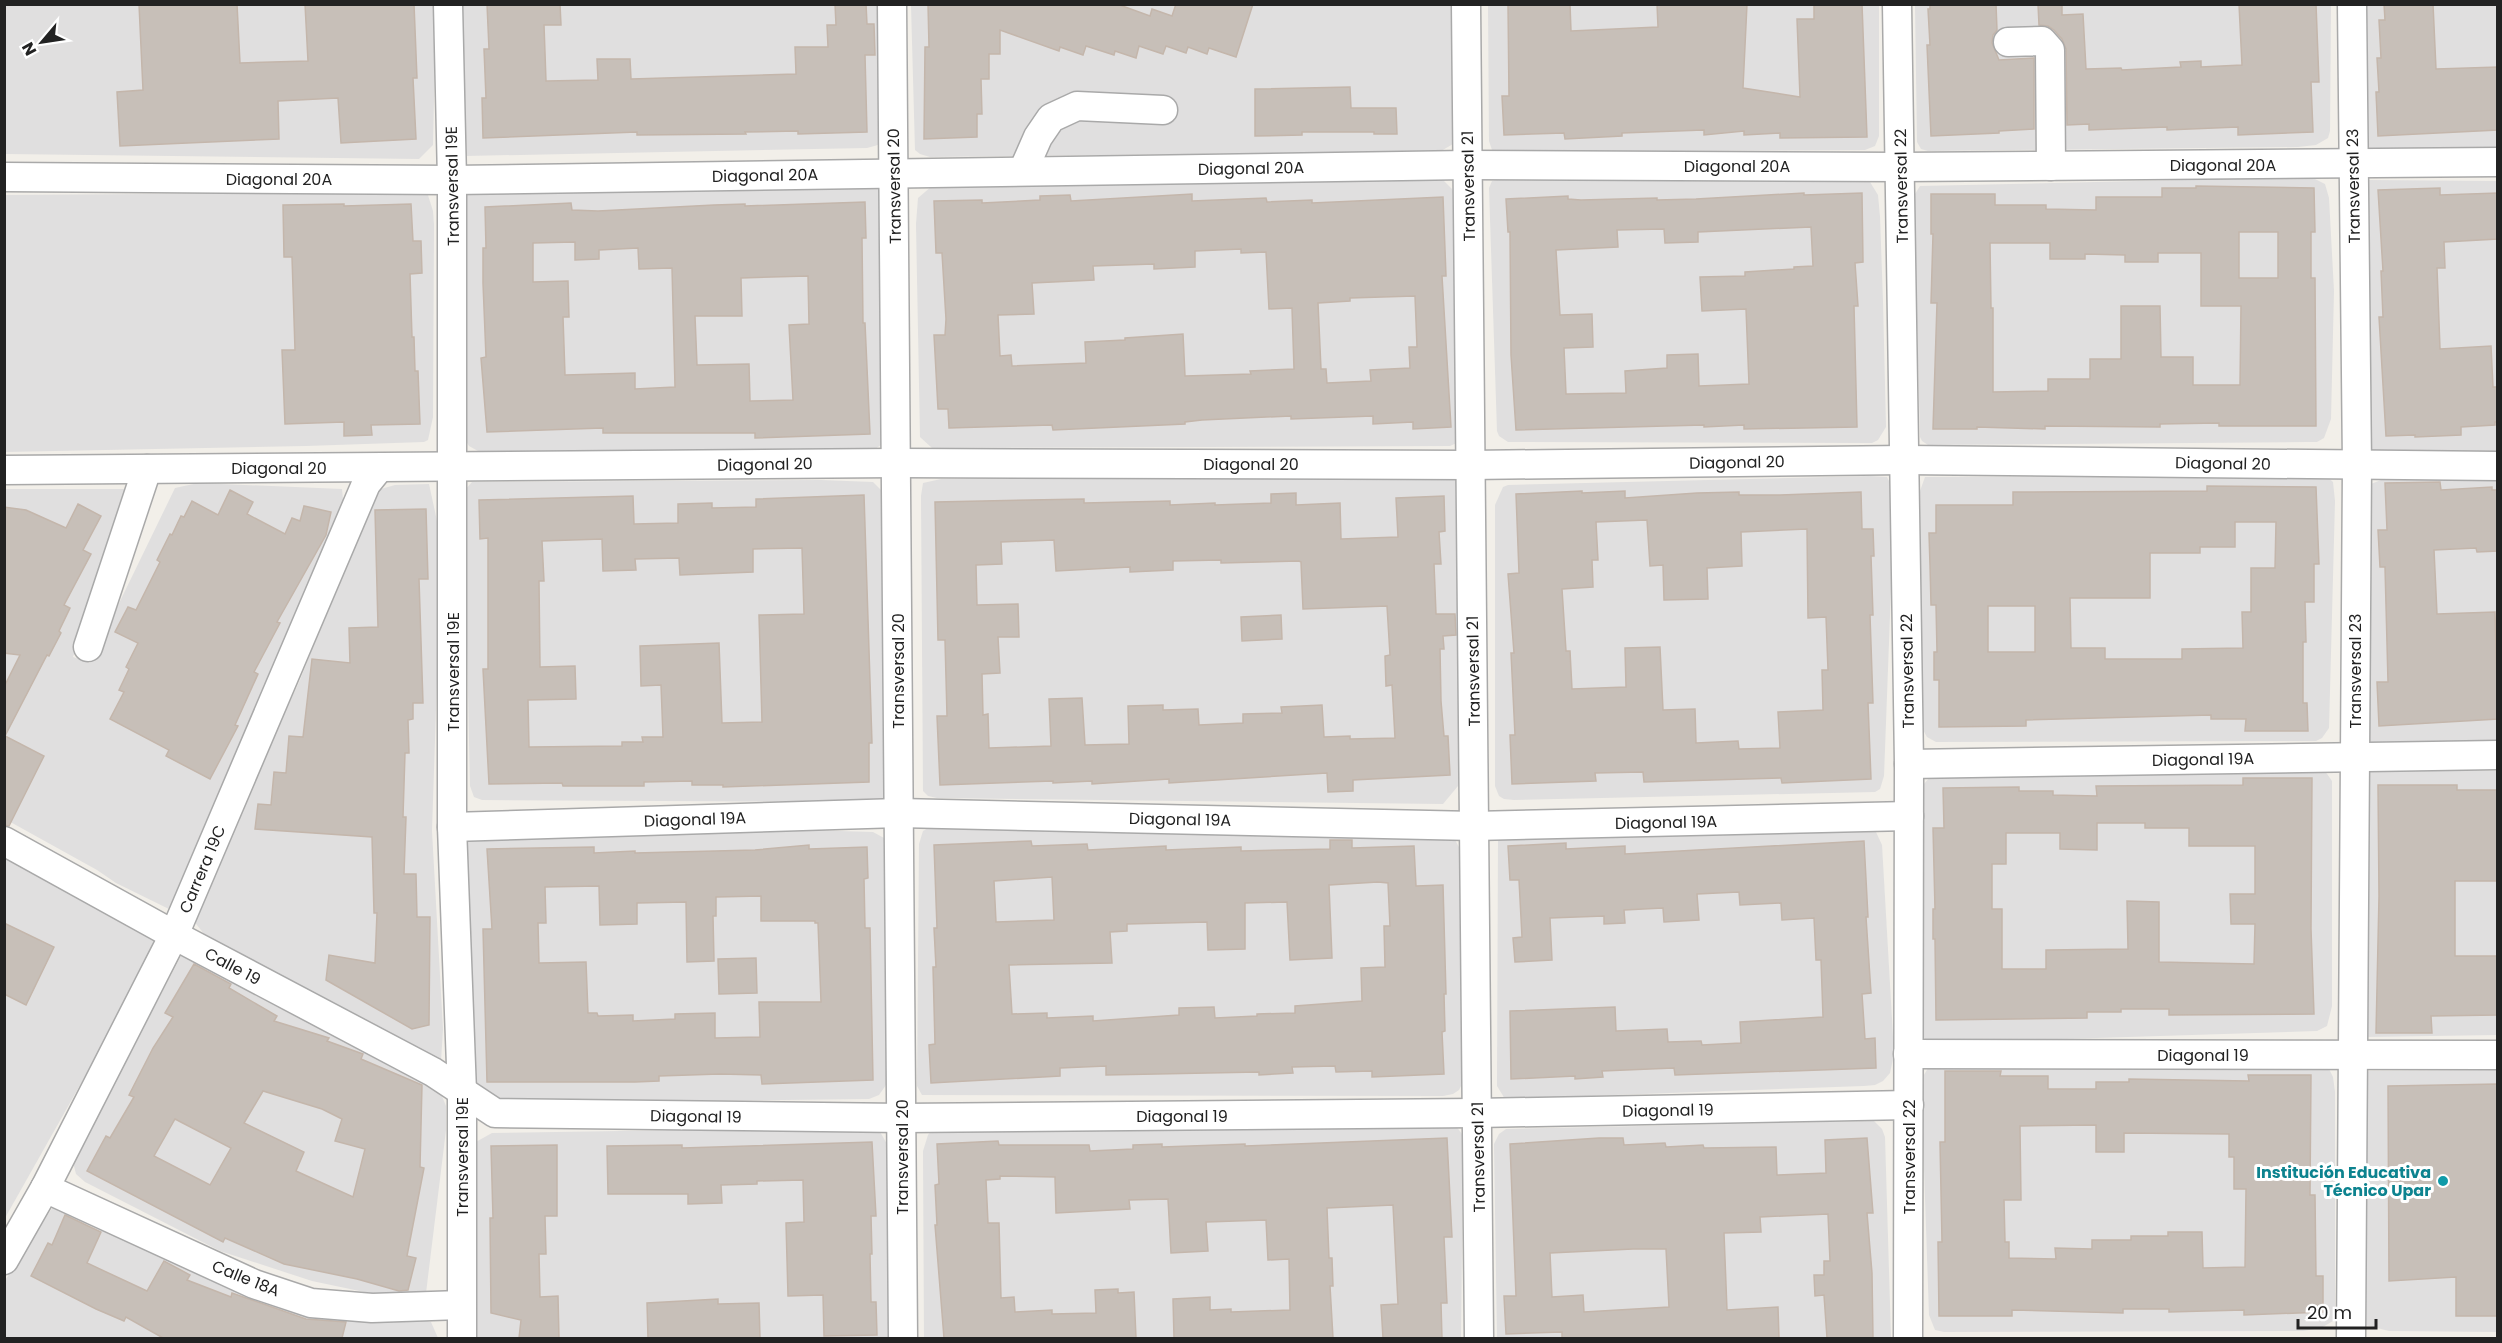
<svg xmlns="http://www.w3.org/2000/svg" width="2502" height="1343" font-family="Poppins,sans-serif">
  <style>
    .residential { fill: #e0dfdf }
    .building { fill: #c7bfb8; stroke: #c4b6ab; stroke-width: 1.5; fill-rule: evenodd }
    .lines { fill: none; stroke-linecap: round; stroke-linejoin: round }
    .minor-casing { stroke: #a9a9a9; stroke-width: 31 }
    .minor { stroke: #fff; stroke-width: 28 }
    .culture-dot { fill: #0f9aa8; stroke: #fff; stroke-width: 2 }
    .labels { text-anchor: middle; stroke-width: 6; stroke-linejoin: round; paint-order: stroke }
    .street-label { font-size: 16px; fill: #222; stroke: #fff }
    .culture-label { font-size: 16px; font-weight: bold; fill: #0d838f; stroke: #fff; text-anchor: end }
  </style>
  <rect width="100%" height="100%" fill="#f2efe9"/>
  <g class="residential">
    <path d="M5 5H436L433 145 419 159 5 154Z"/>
    <path d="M458 5H884L885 143 867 148 465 156Z"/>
    <path d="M911 5H1462L1453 144 1441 151 930 157 920 154 915 150Z"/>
    <path d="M1488 5H1879V136L1875 146 1865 150 1500 152 1492 150 1489 141Z"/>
    <path d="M1915 5H2331L2330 131 2328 138 2316 145 2298 147 1928 151 1921 149 1917 142Z"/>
    <path d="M2360 5H2497V151H2366Z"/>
    <path d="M2311 177 2325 184 2329 198 2334 291 2331 419 2324 438 2317 442H2306L1928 445 1922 441 1920 437 1914 204 1915 194 1920 186Z"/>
    <path d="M1442 179 1452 189 1457 198 1461 441 1450 446 932 448 920 437 916 224 918 198 932 186Z"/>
    <path d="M1496 180 1870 182 1878 195 1880 217 1883 302 1886 427 1878 440 1872 443 1508 442 1499 436 1497 431 1489 188 1492 181Z"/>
    <path d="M2369 180 2497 181V455L2370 454 2363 186Z"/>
    <path d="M879 187 884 443 872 451H478L469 446 466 441 464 194 472 190Z"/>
    <path d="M427 192 433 211 434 225 433 417 428 440 424 442 306 446 5 452 4 195Z"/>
    <path d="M2317 474 2325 475 2333 482 2335 501 2329 728 2322 738 2316 741 1936 742 1927 737 1922 728 1920 491 1925 477Z"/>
    <path d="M1436 476 1455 479 1463 489 1461 776 1458 786 1443 804 937 798 928 796 923 791 921 496 923 483 941 479Z"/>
    <path d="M1871 476 1887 477 1892 487 1894 508 1884 776 1880 789 1875 792 1514 800 1504 799 1499 796 1495 786V505L1503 487 1508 485Z"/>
    <path d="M2386 478 2497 480V750L2366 748V491L2371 484Z"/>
    <path d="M821 480 873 482 885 494 887 785 883 799 872 802 482 800 474 797 470 786 464 500V491L472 482Z"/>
    <path d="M198 483 342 489 344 510 173 911 116 883 97 870 5 819V489H128L73 657 90 663 175 488Z"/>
    <path d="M429 484 437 521 441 558 432 831 443 1029 441 1061 226 953 204 934 190 916 300 680 374 491 395 485Z"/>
    <path d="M2371 769 2497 771V1035L2365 1037 2360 775Z"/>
    <path d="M2325 771 2332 781V1006L2327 1026 2317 1031 1939 1043 1925 1039 1920 1030V797L1924 784 1930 777Z"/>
    <path d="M930 827 1454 838 1460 849 1465 1078 1459 1090 1453 1094 1443 1096 922 1095 917 1086 919 844 923 831Z"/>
    <path d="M1816 828 1876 832 1882 845 1894 1054 1890 1073 1883 1081 1875 1085 1864 1086 1505 1099 1497 1086 1498 841 1502 835Z"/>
    <path d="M807 830 873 832 884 838 886 1085 879 1095 869 1099 522 1103 488 1098 475 1090 467 840 477 835Z"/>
    <path d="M5 852 157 940 150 961 5 1218Z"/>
    <path d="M182 954 437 1084 446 1106V1130L426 1293 388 1297 312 1281 220 1251 85 1182 76 1174 73 1162Z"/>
    <path d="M1931 1063 2328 1067 2333 1077 2335 1092V1310L2333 1321 2321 1328 2303 1331 1944 1332 1935 1330 1929 1315 1921 1080Z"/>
    <path d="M2497 1070V1332L2389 1331 2365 1325 2360 1075 2369 1071Z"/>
    <path d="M1874 1121 1882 1129 1885 1137 1891 1338H1497L1494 1144 1499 1134 1506 1129Z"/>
    <path d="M935 1126H1456L1462 1134 1463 1148 1461 1338H924L923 1151 928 1135Z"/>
    <path d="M867 1127 879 1130 887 1144 891 1338H475L474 1143 492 1133Z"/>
    <path d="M60 1196 195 1261 431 1322 438 1338H5L4 1282Z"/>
  </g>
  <g class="building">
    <path d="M139 4H237L240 63 308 61 305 4H414L417 78H413L416 139 341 143 338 98 278 101 279 139 120 146 117 92 143 90Z"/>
    <path d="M487 4H560L561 25H544L546 81 598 80 597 59H630L631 79 796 74 795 47H828L827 25H836L835 4H866L867 24H874L875 55H865L867 132 798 134V131L745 132 746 134 637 135V132L483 138 482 98H486L484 49H489Z"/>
    <path d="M928 4H1117L1150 16 1152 9 1172 16 1176 4H1253L1236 57 1209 48 1207 54 1188 47 1186 53 1166 46 1163 54 1139 46 1136 58 1115 51 1114 55 1086 46 1083 55 1060 47 1059 51 1000 30V54H989V79H981L982 114H977V137L924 139 925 47H929Z"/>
    <path d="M1508 4H1570L1571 31 1658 27 1657 4H1747L1743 88 1800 97 1797 19H1814V4H1862L1867 137 1780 138V133L1744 135V131L1704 135V130L1622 133V136L1565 139 1564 133 1504 135 1502 96H1509Z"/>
    <path d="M1930 4H1996L1997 30 1993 35 1992 43 1999 60 2034 58V129L1999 131V133L1931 136 1927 45H1930L1928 9H1930Z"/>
    <path d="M2038 4H2062V15L2083 14 2086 69 2121 68 2122 70 2181 67 2180 62 2201 61V67L2242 65 2239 4H2316L2319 82H2311L2313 132 2238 135V127L2167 130V127L2089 130V124L2067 125 2066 49 2062 39 2054 30 2048 26 2039 25Z"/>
    <path d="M2384 4H2433L2436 69 2498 67V130L2378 136 2376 92H2379L2377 58H2381L2379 20H2385Z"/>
    <path d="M1350 87 1351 108H1396L1397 134H1374V132H1302V135L1255 136V89Z"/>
    <path d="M2196 186 2314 188 2315 232H2311V278H2315L2316 426H2219V423L2160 424V427L2045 426V429L1977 427V429H1933L1937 303H1931L1933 234H1931V194H1995V205H2046V209L2096 210V197H2162V188H2196ZM2239 232H2278V278H2239ZM1990 243H2050V259H2085V254L2125 255V262H2158V253H2201V306H2241L2240 385H2193V357H2161L2160 306H2121V359H2090V379H2048V391L1993 392V308H1991Z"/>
    <path d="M2440 188V195L2498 193V239L2444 242 2445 268H2437L2440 349 2491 346 2493 387H2498V422H2495V425L2461 427V435L2415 437V435L2386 436 2379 317H2383L2381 271H2383L2378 190Z"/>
    <path d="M1804 193V195L1862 193 1863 262 1855 263 1858 306H1854L1857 427 1744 429V425L1704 427V425L1516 430 1511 355 1510 232H1508L1506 199 1568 196V199L1581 200 1657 198V200L1696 199ZM1811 227 1813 266 1794 267V269L1745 272V276L1700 277 1702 311 1746 309 1749 384 1699 386 1698 354 1667 355V368L1625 371 1626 393 1566 394 1564 348 1593 347 1592 314 1560 315 1556 250 1618 247 1617 230 1664 229 1665 243 1698 242V232Z"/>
    <path d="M1192 194V201L1266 198 1267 202 1312 200V203L1443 197 1446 276H1442L1451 427 1413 429V422L1373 424V416L1291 419V416L1202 420 1185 422V424L1053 430 1052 425 949 428 948 409H938L934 335H945L946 319 942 253H936L934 201 982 200V203L1040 200V196L1070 195 1071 201ZM1241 249V253L1266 252 1269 309 1292 308 1294 369 1250 371 1251 374 1185 376 1183 334 1125 338V340L1085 342 1086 363 1012 366 1011 355 1000 356 998 315 1034 314 1032 283 1094 280 1093 266 1154 264V269L1195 267V251ZM1415 296 1417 347H1409L1410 368 1370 370 1371 381 1327 383 1326 369H1321L1318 303 1350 301V298Z"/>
    <path d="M865 202 866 238H862L863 323H865L870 434 755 438V433H603V428L487 432 481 358 486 357 483 283V248H486L485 207 571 203 572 210 598 211 714 205 745 204V206ZM575 242V260L599 259V250L638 248 639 269 672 268 675 387 635 389V373L565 375 563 317H569L568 281 533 282V243ZM808 276 809 324 789 325 793 400 750 401 749 364 697 365 695 316H742L741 278Z"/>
    <path d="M344 204V206L411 204 413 241H421L422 273 410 274 412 337H414L415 371H418L420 424 371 425 372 435 344 436V422L285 424 282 350H295L292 257H284L283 205Z"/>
    <path d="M2440 482 2441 490 2492 487V490H2498V551L2477 552 2476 548 2434 550 2437 614 2495 612 2498 719 2379 726 2377 682H2388L2385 567H2380L2378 530H2387L2385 483Z"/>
    <path d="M2207 486 2316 487 2319 564H2314V602H2305L2306 642H2303V703H2307L2308 731H2245L2246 719H2211V715L2026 720V726L1939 727V680H1934V652H1937L1936 605H1931L1930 565 1929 533H1936V505H2013V492L2207 491ZM2235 522H2276L2275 568H2251V612H2242L2243 648 2182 649V659H2105V648H2071L2070 598H2150V553H2200V547H2235ZM1988 606H2035V652H1988Z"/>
    <path d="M230 490 253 502 247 514 285 534 292 518 300 521 304 506 331 512 326 535 277 622 280 623 254 672 258 674 235 725 238 726 210 779 166 756 169 750 110 719 124 692 119 690 129 669 126 667 138 643 115 632 128 607 136 610 160 562 157 560 170 534 172 535 181 516 184 517 192 501 218 515Z"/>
    <path d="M1582 491V493L1625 491V498L1697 493 1739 492V495H1780L1861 492 1862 529H1873L1874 556H1871L1873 615H1870L1873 703H1868L1871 779 1782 783 1781 778 1644 782 1643 772 1595 773 1596 781 1512 784 1510 735H1515L1511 653H1514L1508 574 1519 573 1516 494ZM1647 520 1650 566 1663 565 1664 600 1708 599 1707 568 1742 566 1741 532 1807 529 1808 618 1826 617 1828 670H1822L1823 710 1778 712 1780 748 1739 749 1738 741 1696 743 1695 709 1663 710 1660 647 1625 648 1626 687 1572 689 1570 651H1566L1562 589 1593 587 1592 560H1598L1596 522Z"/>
    <path d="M1296 493V505L1340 503 1341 539 1398 537 1396 498 1444 496 1445 531 1439 532 1441 564H1434L1436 614H1455L1456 635 1443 636 1444 649H1440L1441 701 1444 736H1448L1450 775 1353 780V791L1328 792 1327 773 1169 783V779L1092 784V781L1053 783V781L940 785 937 716H947L945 640H938L935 502 1084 499V503L1170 501V505L1215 503V505L1271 503V494ZM1054 540 1056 571 1130 567V572L1173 570V561L1221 560V563L1299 561 1301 562 1303 609 1387 606 1390 655 1385 656 1386 686 1392 685 1395 738 1350 739V736L1324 737 1322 705 1281 707 1282 713 1243 714V723L1199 725 1198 709 1163 710V705L1128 706 1129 744 1085 745 1082 698 1049 699 1051 746 989 748 988 714 983 715 982 674 1000 673 998 637H1019L1018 604 977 605 976 565 1002 564 1001 542Z"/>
    <path d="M864 495 872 743H869V782L723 787V785H692V781L644 782V786H563L562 783 489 784 483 669H488V538L480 539 479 500 633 496 634 524 678 523V504L712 503V508L756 507V499ZM602 539 603 571 636 570 635 559 679 558 680 575 753 572V549L802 548 804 614 759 615 762 722 722 723 719 643 640 646 641 686 661 685 663 737H642L643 742H622V746L529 747 528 700 576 699 575 666 540 667 539 581H544L542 541Z"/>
    <path d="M78 504 101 516 83 550 91 554 64 605 70 608 59 631 61 633 49 656 47 655 5 736 44 756 9 826 4 825V687L20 655 4 653V507L26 510 66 528Z"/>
    <path d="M426 509 428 579H419L423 703H413V719L408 720 409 753H405L403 817H406L404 874H416L417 917H430L429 1025 412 1029 326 980 329 955 375 963 377 913H374L372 837 255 829 258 804 271 805 274 772 286 773 289 736 303 737 312 659 350 663 349 628 378 627 375 510Z"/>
    <path d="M1281 615 1282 639 1242 641 1241 617Z"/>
    <path d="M2243 778H2312L2311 929 2314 1014 2169 1015V1009H2121V1012H2087V1018L1936 1020 1935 939H1933V909H1935L1933 828H1944L1943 788 2019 787V791H2053V795L2097 796 2096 786 2243 785ZM2097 823H2145V828H2189V846H2255V894H2230L2231 924H2255L2254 964 2159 962V902L2127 901 2128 949 2046 950V969H2002V909H1992V864H2006V833H2060V849L2097 850Z"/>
    <path d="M2378 785H2457V790H2498V881H2455V956H2497V1015L2431 1016 2432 1033H2376L2379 896Z"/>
    <path d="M1330 840H1352V848L1414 846 1416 886 1443 885 1446 994H1444L1445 1031 1442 1032 1444 1074 1372 1077V1071L1336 1072 1335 1066 1292 1067 1293 1073 1259 1075V1072L1106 1075V1066L1060 1068V1076L931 1083 929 1045 935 1044 933 967H936L934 928H937L934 845 1031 841 1032 846 1087 844 1088 850 1166 846V850L1241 847V851L1282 850 1330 849ZM1052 877 1054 920 996 922 994 881ZM1378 882 1388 883 1390 926H1384L1385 967 1361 968 1362 1001 1295 1006V1013L1257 1014V1016L1215 1018 1214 1007 1179 1008V1015L1093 1021V1016L1047 1018V1013L1012 1014 1009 965 1112 963 1110 932 1127 931V924L1207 922 1208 950 1245 949V903L1287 902 1290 960 1332 958 1329 885Z"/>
    <path d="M1864 841 1868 917H1866L1871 993 1862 994 1865 1039 1875 1038 1876 1068 1675 1075 1674 1068 1602 1071 1603 1077 1575 1079V1076L1511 1079 1510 1011 1615 1007 1616 1031 1667 1029 1668 1042 1701 1041 1702 1045 1741 1043 1740 1022 1823 1017 1821 960H1816L1814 918 1782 920 1781 903 1740 905 1739 892 1697 894 1699 920 1664 922 1663 908 1624 910 1625 923 1604 924V916L1550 918 1552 960 1515 962 1513 938 1522 937 1519 880H1510L1508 846 1566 843V849L1625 846V854Z"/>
    <path d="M809 845V849L867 847 868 878 864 879 865 928H870L873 1080 762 1084 761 1075 720 1074 659 1076V1081L635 1082H487L483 929H492L487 849 594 847V853L635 851V853L755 850ZM599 886 600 925 637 924V903L686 902 687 962 714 961 713 916H716V897L761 896V921H815V923H818L821 1002H759L760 1037 715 1038V1013L675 1014V1019L633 1021V1015L598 1016 597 1013H588L586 962 539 963 538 923H546L545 887Z"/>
    <path d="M4 923 54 947 26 1005 4 994Z"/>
    <path d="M756 958 757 993 719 994 718 959Z"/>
    <path d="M194 964 231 984 229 988 277 1016 274 1021 329 1038 327 1041 363 1054 361 1059 422 1085 420 1167 424 1168 407 1256 416 1258 408 1290 399 1291 357 1279 284 1264 225 1238 223 1242 87 1171 106 1136 110 1138 134 1097 129 1095 153 1048 173 1017 165 1013ZM263 1091 322 1109 342 1119 335 1141 365 1149 353 1197 296 1171 304 1152 244 1123ZM175 1119 231 1148 210 1185 154 1156Z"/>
    <path d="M1945 1071H2001L2000 1076H2048V1089H2096V1082H2129V1079L2249 1081 2248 1075H2311L2310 1195H2315L2316 1276H2323V1312L2244 1315V1310L2169 1312V1309H2123V1313L2012 1310V1316H1939L1938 1242H1942L1940 1142H1945ZM2096 1125V1152H2124V1133L2229 1134V1157H2234V1189H2246L2245 1267 2203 1268 2202 1232H2168V1236H2131V1240H2092V1249L2055 1248 2056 1259 2009 1258V1242H2005L2004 1200H2021L2020 1126Z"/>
    <path d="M2498 1084V1316H2456V1277L2389 1281 2388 1086Z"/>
    <path d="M1447 1138 1452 1237H1444L1447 1303H1441L1442 1338H1383L1381 1305 1398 1304 1393 1205 1327 1208 1329 1258H1332L1333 1286H1330L1333 1338H1174L1173 1299 1210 1297V1310L1231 1309V1312L1290 1310 1289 1259 1268 1260 1266 1220 1206 1222 1208 1251 1171 1253 1168 1199 1129 1200 1130 1209 1056 1213 1055 1177 1000 1176V1179L986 1180 988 1223H999L1001 1298 1014 1297 1015 1312 1052 1310V1314L1096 1313 1095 1290 1118 1289V1293L1134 1292 1136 1338H944L935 1225H937L935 1185 939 1184 937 1144 998 1141 999 1145H1089L1090 1151 1133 1149V1145L1162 1144V1147L1245 1144V1146Z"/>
    <path d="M1599 1138H1623L1624 1145 1665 1143 1666 1147 1703 1145 1704 1148 1776 1147 1777 1175 1826 1173 1825 1140 1867 1138 1873 1213H1867L1872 1273 1873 1338H1827L1824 1295 1815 1296 1814 1275H1824V1261H1830L1828 1214 1760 1217 1761 1232 1724 1233 1727 1310 1778 1307 1779 1338H1562V1332L1506 1334 1504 1296H1516L1510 1144ZM1633 1249H1666L1669 1307 1584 1312 1583 1295 1552 1297 1550 1253Z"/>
    <path d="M872 1142 876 1216H871L872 1254H870L871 1302H876L877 1335 824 1336 823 1295 788 1296 786 1223 804 1222 803 1180 757 1181V1184L721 1185 722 1203 688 1204V1194H608L607 1146 682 1145V1148Z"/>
    <path d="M557 1145V1216H545L546 1254H539L540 1297 558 1296 559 1338H519L521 1320 491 1313 490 1218H493L491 1146Z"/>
    <path d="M65 1215 101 1232 87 1263 147 1291 164 1261 190 1275 187 1280 231 1297 232 1293 306 1319 346 1322 342 1338H163L126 1317 124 1321 96 1309 31 1276 48 1243 52 1245Z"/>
    <path d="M718 1299V1304L759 1303 760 1338H648L647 1303Z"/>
  </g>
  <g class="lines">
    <g class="minor-casing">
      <g id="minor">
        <path d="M448 4 452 180V827L462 1092V1338"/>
        <path d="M892 4 903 1338"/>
        <path d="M1466 4 1479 1338"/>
        <path d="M1897 4 1909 764 1908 1338"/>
        <path d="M2008 42 2042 41 2050 50 2051 166"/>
        <path d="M1023 171 1038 137 1051 118 1077 106 1163 110"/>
        <path d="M4 177 452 180 1467 165 1901 167 2498 162"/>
        <path d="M4 470 896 463 1471 465 1904 460 2498 466"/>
        <path d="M88 647 147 469"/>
        <path d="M1909 764 2498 755"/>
        <path d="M452 827 899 813 1474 826 1909 816"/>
        <path d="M4 841 174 935 433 1072 495 1113 902 1118 1477 1113 1909 1105"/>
        <path d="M1908 1054 2498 1055"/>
        <path d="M45 1188 254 1284 311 1303 372 1308 461 1305"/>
        <path d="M4 1260 45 1188 174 935 366 484 379 468"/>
        <path d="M2351 1338 2357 465 2352 4"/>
      </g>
    </g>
    <use href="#minor" class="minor"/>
  </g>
  <circle class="culture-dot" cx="2443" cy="1181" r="6"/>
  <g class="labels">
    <g class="street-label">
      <text x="2223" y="171">Diagonal 20A</text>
      <text x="1737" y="172">Diagonal 20A</text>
      <text transform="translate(1251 168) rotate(-1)" y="6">Diagonal 20A</text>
      <text transform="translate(765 175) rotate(-1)" y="6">Diagonal 20A</text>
      <text x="279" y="185">Diagonal 20A</text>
      <text transform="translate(452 186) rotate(-91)" y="6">Transversal 19E</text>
      <text transform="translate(894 186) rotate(-91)" y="6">Transversal 20</text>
      <text transform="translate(1468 186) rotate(-91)" y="6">Transversal 21</text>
      <text transform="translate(1901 186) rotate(-91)" y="6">Transversal 22</text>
      <text transform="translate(2353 186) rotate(-91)" y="6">Transversal 23</text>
      <text transform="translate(1737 462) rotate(-1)" y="6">Diagonal 20</text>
      <text transform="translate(2223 463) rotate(1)" y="6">Diagonal 20</text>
      <text transform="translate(765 464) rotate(-1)" y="6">Diagonal 20</text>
      <text x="1251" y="470">Diagonal 20</text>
      <text x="279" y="474">Diagonal 20</text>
      <text transform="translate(898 671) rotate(-90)" y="6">Transversal 20</text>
      <text transform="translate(1473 671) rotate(-91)" y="6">Transversal 21</text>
      <text transform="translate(1907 671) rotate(-91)" y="6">Transversal 22</text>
      <text transform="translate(2355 671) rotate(-90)" y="6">Transversal 23</text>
      <text transform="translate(453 672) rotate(-90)" y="6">Transversal 19E</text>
      <text transform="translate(2203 759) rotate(-1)" y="6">Diagonal 19A</text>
      <text transform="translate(695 819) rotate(-2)" y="6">Diagonal 19A</text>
      <text transform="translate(1180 819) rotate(1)" y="6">Diagonal 19A</text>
      <text transform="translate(1666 822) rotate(-1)" y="6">Diagonal 19A</text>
      <text transform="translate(202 869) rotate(-67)" y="6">Carrera 19C</text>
      <text transform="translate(233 966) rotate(28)" y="6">Calle 19</text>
      <text x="2203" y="1061">Diagonal 19</text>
      <text transform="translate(1668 1110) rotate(-1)" y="6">Diagonal 19</text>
      <text transform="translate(696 1116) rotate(1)" y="6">Diagonal 19</text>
      <text x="1182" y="1122">Diagonal 19</text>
      <text transform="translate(462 1157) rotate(-90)" y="6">Transversal 19E</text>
      <text transform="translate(902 1157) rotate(-90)" y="6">Transversal 20</text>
      <text transform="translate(1478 1157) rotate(-91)" y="6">Transversal 21</text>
      <text transform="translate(1909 1157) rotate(-90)" y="6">Transversal 22</text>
      <text transform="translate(246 1278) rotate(22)" y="6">Calle 18A</text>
    </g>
    <g class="culture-label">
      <text x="2431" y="1178">Institución Educativa<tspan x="2431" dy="18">Técnico Upar</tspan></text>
    </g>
  </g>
  <rect width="2502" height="1343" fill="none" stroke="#222222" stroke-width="12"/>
  <g transform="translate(42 42) rotate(241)" stroke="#ffffff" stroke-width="4.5" paint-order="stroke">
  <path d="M0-4.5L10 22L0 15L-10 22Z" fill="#222222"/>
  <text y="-9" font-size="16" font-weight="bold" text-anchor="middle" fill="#222222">N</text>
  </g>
  <path d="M2298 1319v9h78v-9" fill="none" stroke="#222222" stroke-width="3"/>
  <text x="2307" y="1319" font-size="18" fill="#222222" stroke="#ffffff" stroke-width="4.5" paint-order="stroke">20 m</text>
</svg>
